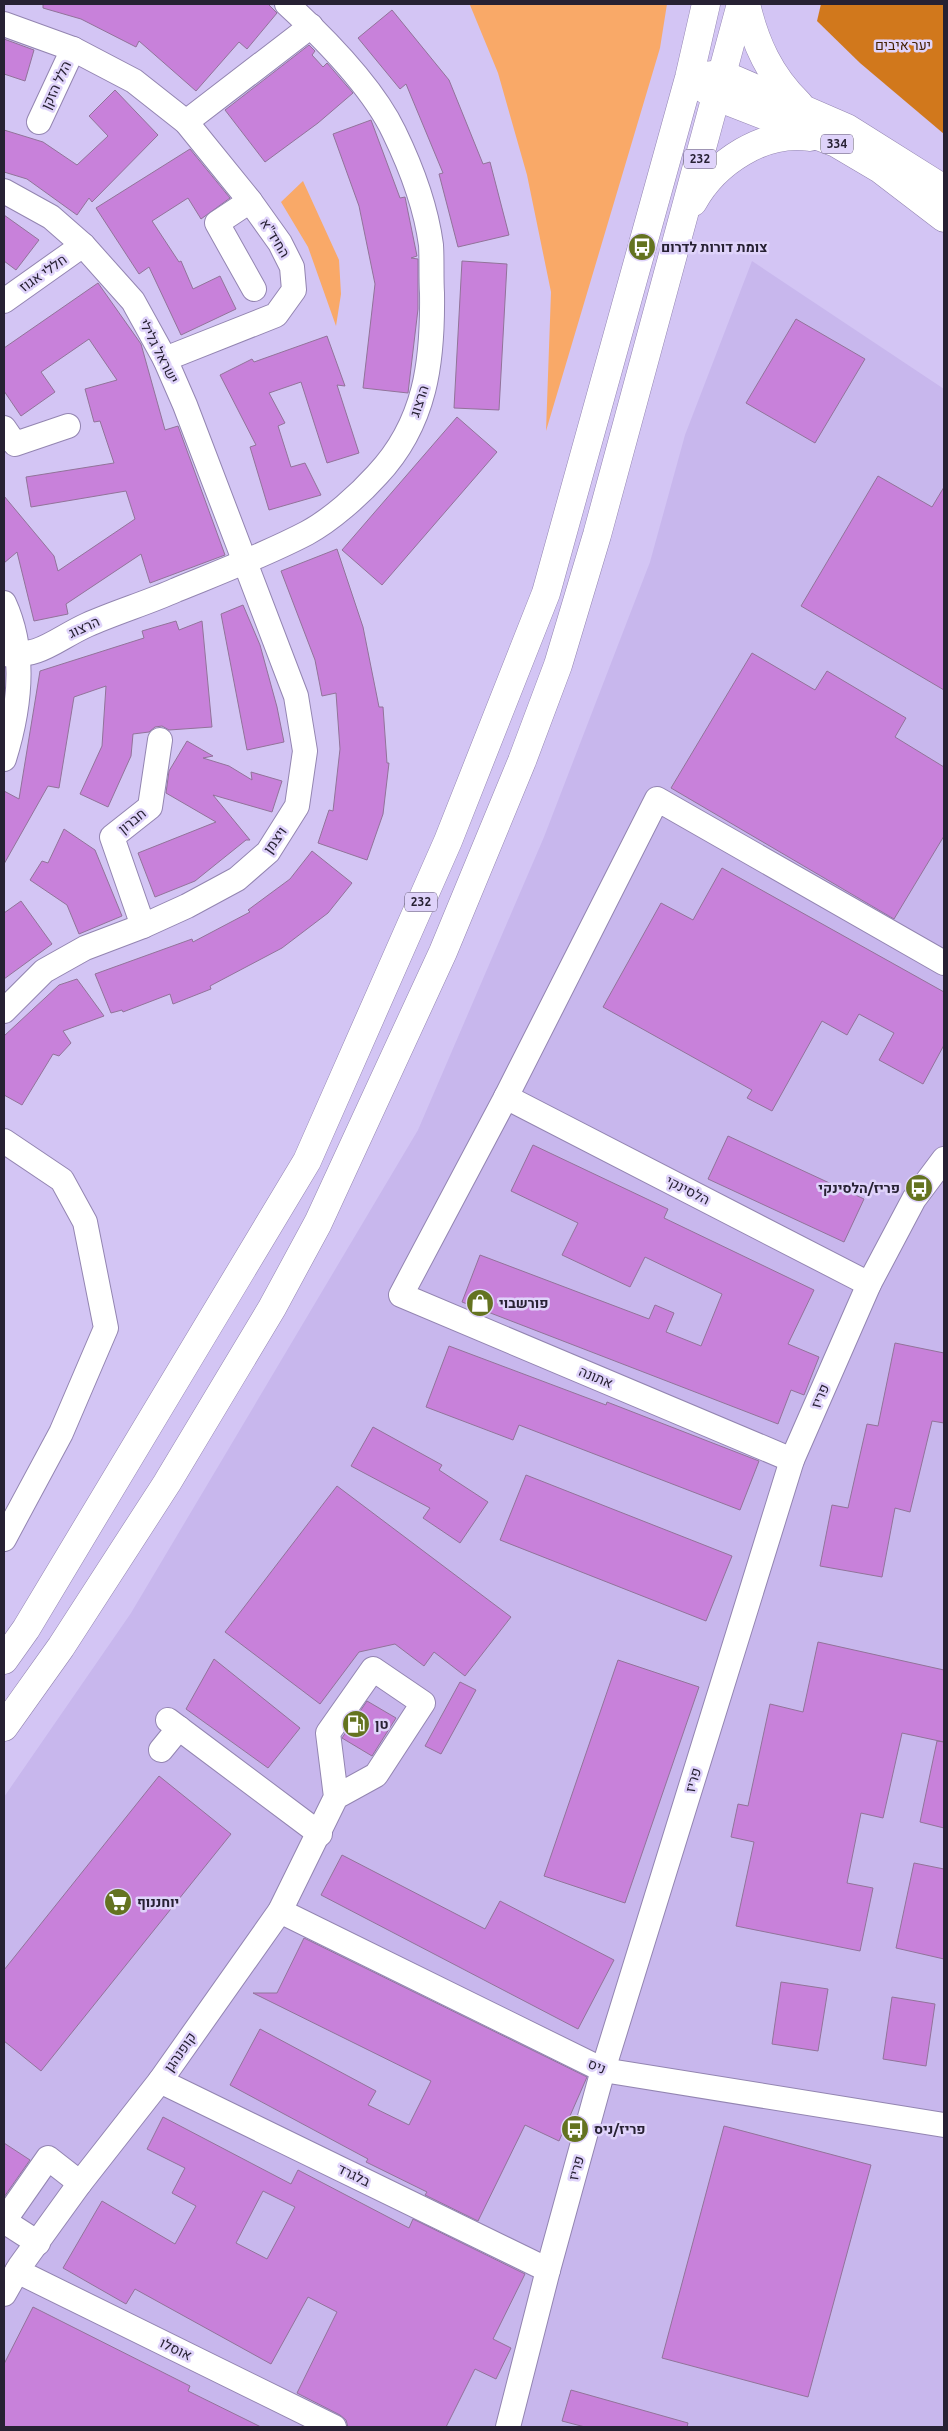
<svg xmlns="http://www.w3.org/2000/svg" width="948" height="2431" font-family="Ubuntu,Heebo,sans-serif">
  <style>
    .built { fill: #c8b7ed }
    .green { fill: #f9a968 }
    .forest { fill: #d1781c }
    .building { fill: #c881da; stroke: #92739a; fill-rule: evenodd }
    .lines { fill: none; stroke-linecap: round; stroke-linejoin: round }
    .minor-casing { stroke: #9385b1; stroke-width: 26 }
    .major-casing { stroke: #9385b1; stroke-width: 29 }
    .minor { stroke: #fff; stroke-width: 24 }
    .major { stroke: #fff; stroke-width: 28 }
    .labels { text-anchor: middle; stroke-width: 5; stroke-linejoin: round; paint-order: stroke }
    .shield { fill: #dfd3fa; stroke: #5e566f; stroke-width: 1 }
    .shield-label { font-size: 12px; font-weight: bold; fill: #272133 }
    .park-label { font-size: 14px; fill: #421f00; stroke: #dfd3fa }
    .street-label { font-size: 14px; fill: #272133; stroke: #dfd3fa }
    .poi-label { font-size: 14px; font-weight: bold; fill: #272133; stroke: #dfd3fa; text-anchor: start }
  </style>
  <rect width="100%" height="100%" fill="#d3c5f4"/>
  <path class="built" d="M752 261 944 389V2427H4V1797L131 1613 418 1130 544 837 650 562 685 435Z"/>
  <g class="green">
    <path d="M667 4 660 48 546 431 551 292 527 175 498 73 470 5Z"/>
    <path d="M303 181 339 260 341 294 336 326 308 247 281 202Z"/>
  </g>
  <path class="forest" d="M821 4H944V134L860 63 817 21Z"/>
  <g class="building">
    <path d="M43 4H268L277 13 247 49 239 42 196 91 139 41 136 47 81 19 43 8Z"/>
    <path d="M392 10 449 80 483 164 490 162 509 235 458 247 439 174 443 173 406 84 400 89 358 38Z"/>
    <path d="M4 39 34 50 25 81 4 74Z"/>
    <path d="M309 45 315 51 312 55 323 67 327 63 353 93 318 123 265 162 225 110Z"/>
    <path d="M115 90 158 135 92 202 89 198 77 215 27 179 4 172V130L43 142 77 165 108 136 89 116Z"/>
    <path d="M371 120 400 198 405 197 417 256 411 258 418 259V309L408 393 363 388 375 284 359 206 333 134Z"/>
    <path d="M190 149 230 198 201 219 188 198 152 221 179 262 181 261 193 289 220 276 236 309 181 335 149 267 139 274 96 208Z"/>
    <path d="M4 215 39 240 16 270 4 261Z"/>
    <path d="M462 261 507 264 499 410 454 408Z"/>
    <path d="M98 283 141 344 165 430 178 426 225 555 150 583 141 554 66 604 68 614 34 621 17 552 4 563V496L54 556 58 571 135 519 126 491 31 507 26 477 114 463 100 421 94 422 85 389 117 380 89 339 41 372 55 392 21 416 4 391V348Z"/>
    <path d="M796 319 865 359 815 443 746 403Z"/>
    <path d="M327 336 345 386 337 385 359 453 327 463 301 382 269 393 285 423 278 426 291 467 305 463 321 495 269 510 250 447 256 445 220 375 252 359 254 362Z"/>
    <path d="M457 417 497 452 382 585 342 550Z"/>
    <path d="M878 476 932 507 944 487V690L801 606Z"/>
    <path d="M337 549 363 627 379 707H383L387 763H389L383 814 367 860 318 843 329 810 333 811 340 749 336 693 322 696 315 660 281 571Z"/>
    <path d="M243 605 260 645 277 707 284 742 247 750 221 614Z"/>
    <path d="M176 621 179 630 202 621 212 727 169 730 162 726 155 727 149 732 133 734 131 756 108 807 80 794 102 746 106 686 74 697 59 788 48 786 4 864V791L19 799 40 671 144 638 142 631Z"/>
    <path d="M752 653 815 690 827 671 906 718 895 737 944 767V836L894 919 671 788Z"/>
    <path d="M187 741 213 756 203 758 229 766 252 780 251 772 282 781 272 812 213 795 250 840H246L195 881 155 897 138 853 216 822 166 793 169 771Z"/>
    <path d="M64 829 95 850 122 916 79 934 67 905 30 880 42 861 48 863Z"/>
    <path d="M312 851 352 883 328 913 282 948 210 986 211 989 173 1004 170 994 123 1012 122 1010 111 1013 95 974 192 939 193 942 250 912 248 910 290 879Z"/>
    <path d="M722 868 944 992V1045L923 1084 879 1060 894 1033 859 1014 847 1035 822 1021 772 1111 747 1098 752 1090 603 1007 661 903 693 920Z"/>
    <path d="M21 901 52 944 4 979V913Z"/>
    <path d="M77 979 104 1016 63 1031 71 1043 59 1056 53 1054 22 1105 4 1095V1036L59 985Z"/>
    <path d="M728 1136 864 1199 844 1242 708 1179Z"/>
    <path d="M533 1145 668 1209 664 1218 814 1290 788 1344 819 1357 804 1395 791 1390 778 1424 462 1302 480 1255 649 1319 655 1305 674 1313 666 1332 701 1346 722 1294 645 1257 630 1287 562 1255 578 1223 511 1191Z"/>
    <path d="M895 1343 944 1353V1423L932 1421 910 1512 895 1508 882 1577 820 1566 832 1505 848 1508 867 1424 878 1426Z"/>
    <path d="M449 1346 606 1405 607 1402 759 1461 740 1510 519 1425 513 1440 426 1407Z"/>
    <path d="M373 1427 442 1465 439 1470 488 1502 460 1543 423 1518 430 1508 351 1466Z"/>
    <path d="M526 1475 732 1556 706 1621 500 1540Z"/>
    <path d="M337 1486 511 1617 465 1676 434 1652 424 1666 395 1644 359 1652 320 1704 225 1632Z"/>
    <path d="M818 1642 944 1670V1828L920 1822 937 1741 944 1742 902 1733 883 1818 861 1813 847 1883 873 1888 860 1951 736 1926 754 1842 731 1837 738 1804 748 1806 770 1704 803 1712Z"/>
    <path d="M214 1659 300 1728 268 1768 186 1709Z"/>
    <path d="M618 1660 699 1687 625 1903 544 1876Z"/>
    <path d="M460 1682 476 1690 441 1754 425 1746Z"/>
    <path d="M367 1701 396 1718 372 1756 342 1738Z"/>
    <path d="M159 1776 231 1834 41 2071 4 2041V1970Z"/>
    <path d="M342 1855 485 1929 500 1901 614 1960 578 2029 321 1895Z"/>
    <path d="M914 1863 944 1869V1959L896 1948Z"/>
    <path d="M304 1938 587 2077 559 2141 525 2125 478 2221 425 2195 427 2192 366 2162 368 2159 230 2085 260 2029 376 2091 368 2105 409 2125 431 2081 253 1993H277Z"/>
    <path d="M781 1982 828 1989 818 2051 772 2044Z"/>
    <path d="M892 1997 935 2004 926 2066 883 2059Z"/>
    <path d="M163 2117 291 2184 298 2170 409 2228 413 2219 525 2274 493 2339 511 2348 496 2379 475 2369 446 2427H348L346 2420 340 2415 297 2393 337 2312 308 2297 271 2364 135 2289 126 2304 63 2268 102 2201 175 2244 196 2206 172 2193 185 2168 147 2149ZM263 2191 295 2207 267 2259 236 2243Z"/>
    <path d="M724 2126 871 2165 808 2397 662 2358Z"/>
    <path d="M4 2143 30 2160 4 2197Z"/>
    <path d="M33 2307 190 2386 188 2391 261 2427H4V2364Z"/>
    <path d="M571 2390 688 2423 687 2427H585L562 2421Z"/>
  </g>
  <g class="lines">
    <g class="minor-casing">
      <g id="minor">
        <path d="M4 24 73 49 134 81 186 122 250 201 280 243 292 267 294 290 276 315 165 359"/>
        <path d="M39 122 73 49"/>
        <path d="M186 122 311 26"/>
        <path d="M4 191 51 217 83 245 133 301 165 359 185 405 296 696 305 751 297 806 268 852 237 879 187 906 143 926 85 948 44 971 4 1011"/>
        <path d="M250 201 217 223 254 289"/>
        <path d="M4 301 83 245"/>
        <path d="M4 428 15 444 68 426"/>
        <path d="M4 603C27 653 20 708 4 759"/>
        <path d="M4 654C40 658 56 639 87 625 116 612 147 603 176 590 220 572 265 555 307 533 331 520 359 495 377 475 426 423 433 361 432 293 431 277 432 261 431 245 426 207 411 167 394 132 372 86 324 38 287 4"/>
        <path d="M143 926 112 837 150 807 160 740"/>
        <path d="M506 1097 869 1284"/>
        <path d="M4 1141 62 1180 85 1222 106 1328 61 1433 4 1539"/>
        <path d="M792 1460 401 1295 506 1097 657 799 944 963"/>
        <path d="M168 1720 320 1834"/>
        <path d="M161 1750 179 1728"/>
        <path d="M280 1911 603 2070 944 2125"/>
        <path d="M160 2081 548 2270"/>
        <path d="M38 2243 4 2221 48 2158 80 2183"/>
        <path d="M17 2271 334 2427"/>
        <path d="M4 2294 20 2266 80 2183 160 2081 280 1911 336 1797 328 1733 373 1669 423 1703 376 1775 336 1797"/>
        <path d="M508 2427 548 2270 603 2070 792 1460 869 1284 914 1199 944 1159"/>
      </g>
    </g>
    <g class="major-casing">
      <g id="major">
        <path d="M746 4C755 43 770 76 799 104"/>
        <path d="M705 76 722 74 847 128 944 189"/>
        <path d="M702 87 717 97 836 143 880 169 944 218"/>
        <path d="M693 202C715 162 764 130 810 137"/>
        <path d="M4 1660 26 1629 307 1161 448 841 546 593 689 78 706 4"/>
        <path d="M4 1727 61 1647 167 1483 272 1308 318 1223 443 952 522 761 558 665 597 535 741 4"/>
      </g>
    </g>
    <use href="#minor" class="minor"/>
    <use href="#major" class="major"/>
  </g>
  <defs>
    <g id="bus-disc" transform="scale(1.4375)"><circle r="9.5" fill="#647320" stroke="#dfd3fa"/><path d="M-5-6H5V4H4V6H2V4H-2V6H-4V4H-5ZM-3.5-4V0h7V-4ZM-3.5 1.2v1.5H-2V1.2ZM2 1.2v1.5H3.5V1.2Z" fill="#fff"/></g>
    <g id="shop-disc" transform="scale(1.4375)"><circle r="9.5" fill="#647320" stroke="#dfd3fa"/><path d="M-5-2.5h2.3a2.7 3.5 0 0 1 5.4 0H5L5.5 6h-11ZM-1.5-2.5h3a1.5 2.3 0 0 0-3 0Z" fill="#fff"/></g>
    <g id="fuel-disc" transform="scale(1.4375)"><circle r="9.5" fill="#647320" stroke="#dfd3fa"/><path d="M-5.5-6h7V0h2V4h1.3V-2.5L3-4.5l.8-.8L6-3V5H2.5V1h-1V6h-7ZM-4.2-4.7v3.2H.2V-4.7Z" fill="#fff"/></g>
    <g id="supermarket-disc" transform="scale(1.4375)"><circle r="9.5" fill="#647320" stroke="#dfd3fa"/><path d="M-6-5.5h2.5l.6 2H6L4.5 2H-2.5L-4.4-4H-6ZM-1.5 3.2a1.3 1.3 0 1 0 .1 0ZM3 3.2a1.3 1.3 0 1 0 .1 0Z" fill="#fff"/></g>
  </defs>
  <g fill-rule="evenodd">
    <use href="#bus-disc" x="642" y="247"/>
    <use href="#bus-disc" x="919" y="1188"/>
    <use href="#shop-disc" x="480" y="1303"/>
    <use href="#fuel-disc" x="356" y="1724"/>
    <use href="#supermarket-disc" x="118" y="1902"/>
    <use href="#bus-disc" x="575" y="2129"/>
  </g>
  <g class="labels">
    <g class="shield">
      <rect x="821" y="134.5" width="32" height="19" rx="4"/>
      <rect x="684" y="149.5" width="32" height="19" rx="4"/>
      <rect x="405" y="892.5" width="32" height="19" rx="4"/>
    </g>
    <g class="shield-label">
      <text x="837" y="148">334</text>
      <text x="700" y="163">232</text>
      <text x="421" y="906">232</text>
    </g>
    <g class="park-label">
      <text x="903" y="50">יער איבים</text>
    </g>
    <g class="street-label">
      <text transform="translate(56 85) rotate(-65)" y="5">הלל הזקן</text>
      <text transform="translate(275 238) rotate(58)" y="5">החיד"א</text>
      <text transform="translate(43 273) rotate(-35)" y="5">חללי אגוז</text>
      <text transform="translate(159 351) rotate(63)" y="5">ישראל גלילי</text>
      <text transform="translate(419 401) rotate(-72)" y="5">הרצוג</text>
      <text transform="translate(84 627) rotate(-24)" y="5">הרצוג</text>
      <text transform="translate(132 821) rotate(-39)" y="5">חברון</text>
      <text transform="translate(275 840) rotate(-55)" y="5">ויצמן</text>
      <text transform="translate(688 1190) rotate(27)" y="5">הלסינקי</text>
      <text transform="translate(596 1377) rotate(23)" y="5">אתונה</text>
      <text transform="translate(820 1396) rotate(-66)" y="5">פריז</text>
      <text transform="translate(693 1780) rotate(-73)" y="5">פריז</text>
      <text transform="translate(180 2052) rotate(-55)" y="5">קופנהגן</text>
      <text transform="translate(597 2066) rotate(22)" y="5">ניס</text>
      <text transform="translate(576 2168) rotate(-74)" y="5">פריז</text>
      <text transform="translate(354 2175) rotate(26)" y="5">בלגרד</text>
      <text transform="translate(176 2349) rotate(26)" y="5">אוסלו</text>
    </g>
    <g class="poi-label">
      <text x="661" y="252">צומת דורות לדרום</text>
      <text x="900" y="1193" text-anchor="end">פריז/הלסינקי</text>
      <text x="499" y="1308">פורשבוי</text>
      <text x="375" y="1729">טן</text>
      <text x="137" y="1907">יוחננוף</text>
      <text x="594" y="2134">פריז/ניס</text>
    </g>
  </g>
  <rect width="948" height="2431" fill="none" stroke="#272133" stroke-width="10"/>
</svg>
